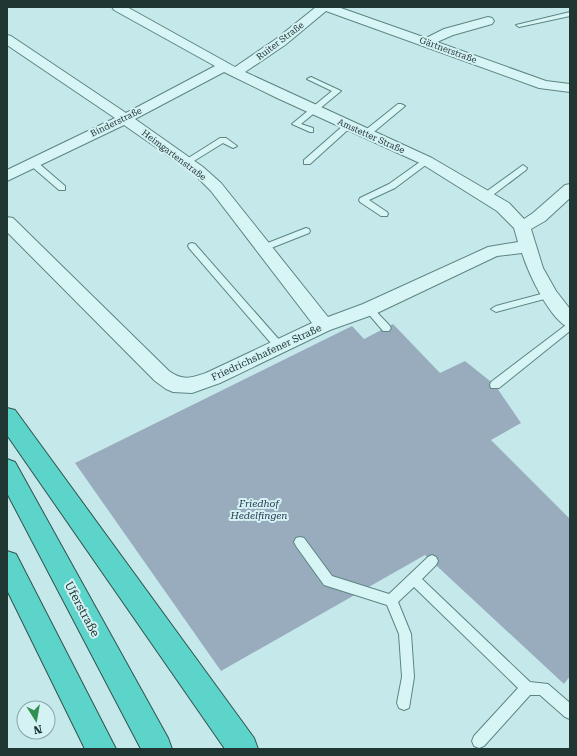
<svg xmlns="http://www.w3.org/2000/svg" width="577" height="756" font-family="'Roboto Serif',serif">
  <style>
    .cemetery { fill: #98acbe }
    .lines { fill: none; stroke-linecap: round; stroke-linejoin: round }
    .lane-casing { stroke: #5c8580; stroke-width: 2 }
    .street-casing { stroke: #5c8580; stroke-width: 2 }
    .highway-casing { stroke: #30534d; stroke-width: 2 }
    .lane { fill: #d8f5f6; fill-rule: evenodd }
    .street { fill: #d8f5f6; fill-rule: evenodd }
    .highway { fill: #5cd4ca; fill-rule: evenodd }
    .labels { text-anchor: middle; stroke-width: 4; stroke-linejoin: round; paint-order: stroke }
    .far-street-label { font-size: 9px; fill: #1f3632; stroke: #d4f1f3 }
    .street-label { font-size: 10px; fill: #1f3632; stroke: #d4f1f3 }
    .park-label { font-size: 10px; font-style: italic; fill: #273851; stroke: #d4f1f3 }
    .near-street-label { font-size: 12px; fill: #1f3632; stroke: #d4f1f3 }
  </style>
  <rect width="100%" height="100%" fill="#c5e9eb"/>
  <path class="cemetery" d="M393 324 440 373 465 361 495 385 521 423 491 440 570 519V676L564 684 425 555 221 671 75 463 352 326 364 339Z"/>
  <g class="lines">
    <g class="lane-casing">
      <g id="lane">
        <path d="M570 12V16L519 27 516 25Z"/>
        <path d="M311 77 341 91 301 124 313 128V132H310L292 124 332 91 309 80 307 79Z"/>
        <path d="M398 104H401L405 106 369 136H363V132Z"/>
        <path d="M345 124H348L352 126 310 164H304V160Z"/>
        <path d="M220 138H226L237 146 233 148 223 143 189 164H186L182 162Z"/>
        <path d="M424 159H427L431 161 395 188 369 200 387 212 388 214 387 216H381L360 202 359 200 360 198 389 184Z"/>
        <path d="M30 161H36L65 186V190H59L30 165Z"/>
        <path d="M523 165 527 168 526 170 489 198H483L482 196 483 194Z"/>
        <path d="M306 228 309 229 310 231 309 233 266 250 263 251 259 248 260 246Z"/>
        <path d="M192 243 195 244 282 343 284 346 282 349H276L189 248 188 246 189 244Z"/>
        <path d="M549 292 554 295 552 297 496 312 491 309 496 306Z"/>
        <path d="M369 306 372 307 389 325 391 328 389 331H383L366 311 364 309 366 307Z"/>
        <path d="M570 322V331L499 388H491L490 385 491 382Z"/>
        <path d="M300 537 304 538 332 576 389 594 428 557 432 555 436 557 438 561 436 565 422 579 530 682 548 684 570 703V719L565 717 540 695H530L484 746 479 748 474 746 472 741 474 736 518 688 414 587 398 602 411 634 414 677 409 708 404 710 399 708 397 703 402 677 399 634 387 605 324 585 296 546 294 542 296 538Z"/>
      </g>
    </g>
    <g class="street-casing">
      <path id="street" d="M112 7H127L235 67 276 39 316 7H338L426 38 444 29 488 17 492 18 494 21 492 24 453 35 437 42 546 81 570 84V92L539 88 326 11 285 45 245 72 432 158 509 203 524 219 533 213 565 185 570 184V198L545 221 531 229 543 268 556 291 570 309V328C550 321 528 272 522 253L497 256 375 314 330 330 220 383 192 393 173 392 166 389 155 381 7 232V217L13 218 169 371C183 381 191 378 206 373L312 323 211 191 193 173 124 125 7 181V170L115 118 7 45V35L11 36 126 113 215 66 114 10ZM224 72 277 98 422 164 497 211 514 228 518 242 488 247 363 304 328 317 221 183 203 167 135 119Z"/>
    </g>
    <g class="highway-casing">
      <g id="highway">
        <path d="M7 408 15 410 254 738 258 749H225L7 435Z"/>
        <path d="M7 459 15 462 168 738 172 749H141L7 493Z"/>
        <path d="M7 551 16 554 116 749H85L7 590Z"/>
      </g>
    </g>
    <use href="#lane" class="lane"/>
    <use href="#street" class="street"/>
    <use href="#highway" class="highway"/>
  </g>
  <g class="labels">
    <g class="far-street-label">
      <text transform="translate(280 41) rotate(-37)" y="3">Ruiter Straße</text>
      <text transform="translate(448 50) rotate(20)" y="3">Gärtnerstraße</text>
      <text transform="translate(116 122) rotate(-26)" y="3">Binderstraße</text>
      <text transform="translate(371 136) rotate(24)" y="3">Amstetter Straße</text>
      <text transform="translate(174 155) rotate(37)" y="3">Heimgartenstraße</text>
    </g>
    <g class="street-label">
      <text transform="translate(266 352) rotate(-25)" y="4">Friedrichshafener Straße</text>
    </g>
    <g class="park-label">
      <text x="259" y="507">Friedhof<tspan x="259" dy="12">Hedelfingen</tspan></text>
    </g>
    <g class="near-street-label">
      <text transform="translate(82 609) rotate(62)" y="4">Uferstraße</text>
    </g>
  </g>
  <rect width="577" height="756" fill="none" stroke="#1f3632" stroke-width="16"/>
  <g transform="translate(36 720) rotate(169)"><circle r="19" fill="#d4f1f3" stroke="#8ca6a6"/>
  <path d="M0-3L7 15L0 10L-7 15Z" fill="#318f52"/>
  <text y="-6" font-size="11" font-weight="bold" text-anchor="middle" fill="#1f3632">N</text>
  </g>
</svg>
